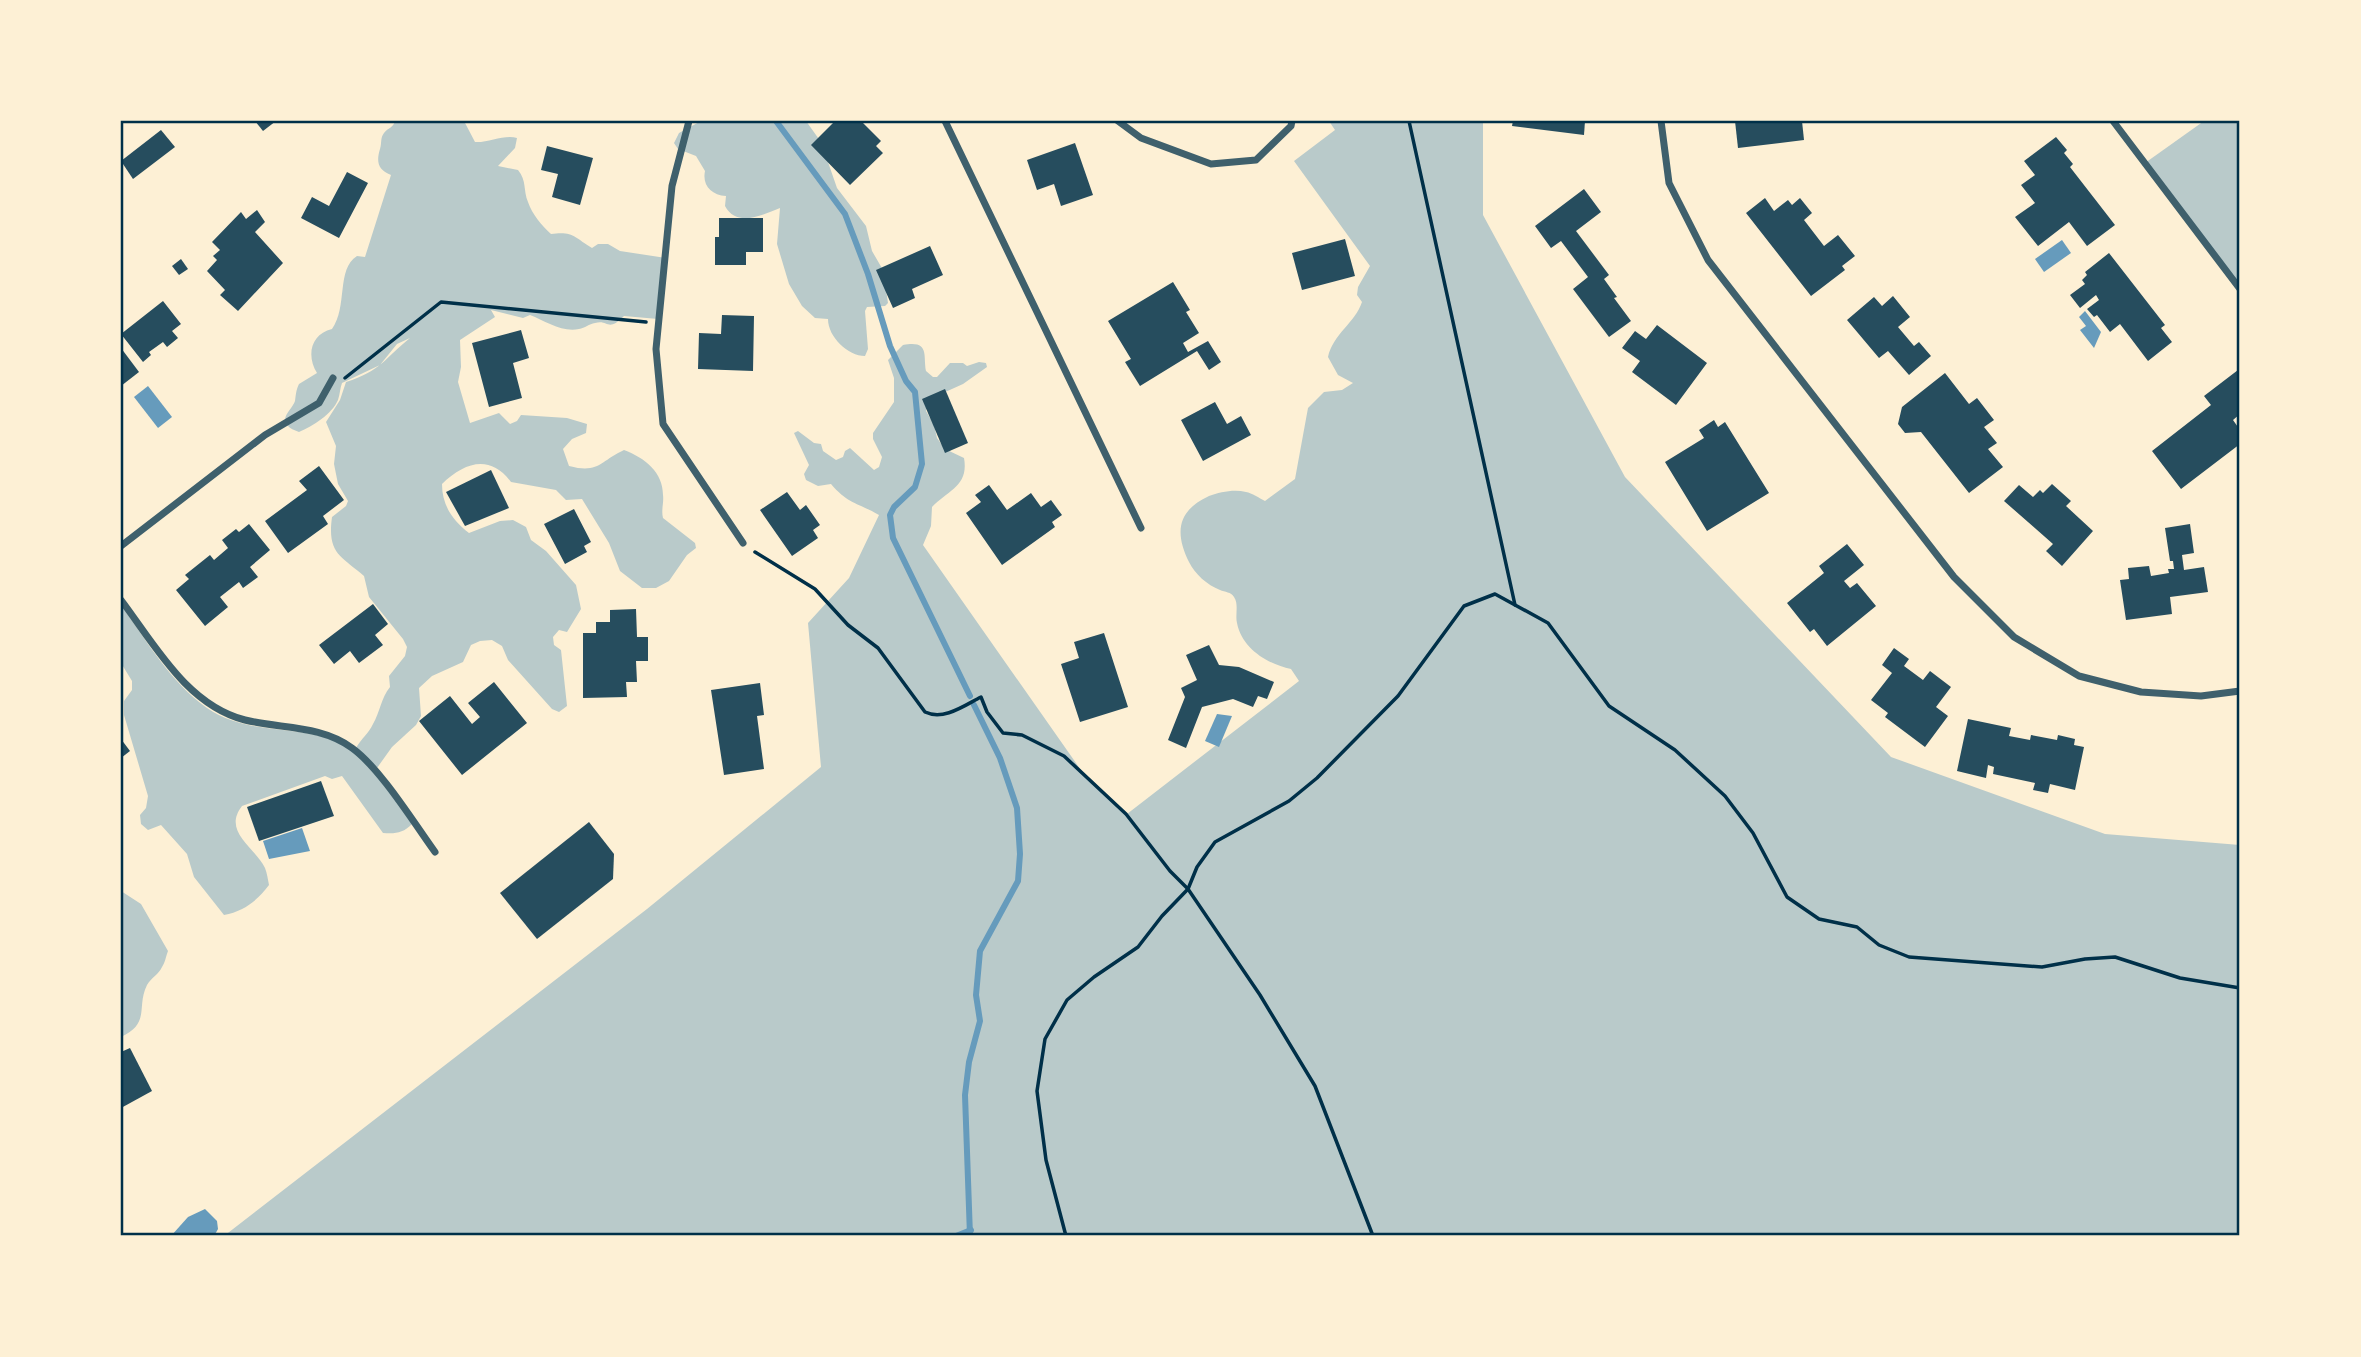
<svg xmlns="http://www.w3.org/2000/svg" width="2361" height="1357" font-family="'Archivo Narrow',sans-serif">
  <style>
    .green { fill: #b9caca }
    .water { fill: #669bbc }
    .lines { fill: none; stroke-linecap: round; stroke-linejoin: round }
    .stream { stroke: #669bbc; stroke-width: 6 }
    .building { fill: #264d5e }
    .path { stroke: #003049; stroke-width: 3.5 }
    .minor { stroke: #3f606c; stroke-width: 7 }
    .neatline { fill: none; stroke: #003049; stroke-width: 2.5 }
  </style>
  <rect width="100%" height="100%" fill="#fdf0d5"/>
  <g class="green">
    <path d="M395 121H464L475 142C488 143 505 134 517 138L515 148 498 166 518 170C527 181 523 190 528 202 532 214 542 226 551 234 573 231 574 237 592 248L598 244H608L620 251 666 258 658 319 624 316C607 333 609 319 595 323 589 324 585 328 579 329 563 333 545 321 530 315L523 318 491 310 495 317 460 340 461 367 458 382 470 423 499 413 510 424 517 421 521 415 567 418 587 424 586 433 572 439 563 449 569 466C599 474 600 461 624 450 645 458 663 472 663 495 664 503 661 510 663 518L695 543 696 548 687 555 669 581 656 588H642L620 571 609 543 582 499 566 500 556 490 511 482C490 454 465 462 442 484 442 505 452 520 469 533L500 521 513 520 526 527 531 540 546 551 576 585 581 609 567 632 559 630 553 637 554 645 561 650 567 706 559 712 552 709 508 660 502 646 492 640 480 641 471 645 463 662 432 676 419 688 421 716 416 725 392 747 377 768 356 748C361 739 369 733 373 724 380 712 381 698 390 687L389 676 405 656 407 647 403 639 369 597 364 576C341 556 327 554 332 517L346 506 348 501 338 484 334 464 336 446 326 422 340 400 346 382C381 371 385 358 410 338L397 344 380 365 342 383C340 388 340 394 338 400 332 414 313 426 299 432 272 422 292 411 295 401 296 394 296 390 299 384L317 373C306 355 311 334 332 329 348 307 336 269 357 256L365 257 391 175C378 170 376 162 380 149 382 143 380 138 384 133 389 127 393 128 395 121Z"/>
    <path d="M701 121H806L821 142 837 188 866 226 872 251 883 270 888 303 885 306 867 307 865 311 868 349 865 356C848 356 828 337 828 319L815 318 802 306 789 284 777 244 780 208C762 215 737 228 725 206L726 196C711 195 702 185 705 171L696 156 678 149 674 143 679 133Z"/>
    <path d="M1329 121H1483V215L1625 477 1891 757 2105 834 2240 845V1236H224L647 909 821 767 808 623 849 578 879 515C857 502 849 505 831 484L818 486 806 480 804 474 809 465 794 433 798 431 814 443 821 444 823 451 836 460 843 457 845 451 850 448 874 470 879 467 882 457 873 439V433L894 402V378L888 360 903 345C930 340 923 355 926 371L933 377H937L950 363H963L967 366 979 362 986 363 987 367 963 384 932 398 927 403 926 411 934 425 937 438 945 449 964 458C969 486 948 490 932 507L931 526 923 545 1083 773 1127 814 1299 681 1291 669C1268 664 1242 649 1237 623 1235 615 1239 604 1234 597 1231 592 1225 592 1220 590 1207 585 1195 574 1189 562 1174 532 1178 510 1209 496 1220 492 1234 489 1246 492 1252 493 1259 498 1265 501L1295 479 1308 408 1324 392 1342 390 1353 383 1338 375 1328 357C1333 334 1355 323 1362 302L1357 295 1358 287 1370 266 1294 161 1335 130Z"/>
    <path d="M2204 121H2240V289L2145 163Z"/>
    <path d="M121 605C146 640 171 683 207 708 252 739 307 721 350 749 376 766 394 799 412 824 403 833 396 834 383 833L342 776 332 779 325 776 242 806C222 832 255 847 265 868 267 873 268 880 269 885 257 901 244 911 224 915L194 877 187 854 161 825 148 830 141 824 140 815 146 808 148 796 124 715V701L132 690V681L121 663Z"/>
    <path d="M121 891 141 904 168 951C166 956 165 963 162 967 159 974 151 978 147 985 136 1007 151 1023 121 1037Z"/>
  </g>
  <g class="water">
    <path d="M2062 240 2071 253 2044 272 2035 259Z"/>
    <path d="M2085 311 2101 332 2094 348 2080 330 2086 326 2079 317Z"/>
    <path d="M148 386 172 417 158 428 134 397Z"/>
    <path d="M1217 714 1232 716 1219 747 1205 741Z"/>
    <path d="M302 828 310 851 269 859 263 841Z"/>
    <path d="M205 1209 217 1221 218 1229 214 1236H171L188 1217Z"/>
  </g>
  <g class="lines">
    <g class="stream">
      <path d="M776 121 845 214 868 274 890 346 906 381 915 392 922 464 915 487 894 507 890 515 893 538 970 696"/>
      <path d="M956 1236 971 1230"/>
      <path d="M970 1236 965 1095 969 1062 980 1021 976 995 980 951 1018 881 1020 854 1017 808 1000 758 974 705"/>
    </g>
  </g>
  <g class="building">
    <path d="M255 121H276L263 131Z"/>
    <path d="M835 121H861L881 141 876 146 883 153 850 185 811 145Z"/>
    <path d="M1513 121H1585L1584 135 1512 126Z"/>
    <path d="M1735 121H1802L1804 140 1738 148Z"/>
    <path d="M161 130 175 147 133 179 121 161Z"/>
    <path d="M2056 137 2067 150 2064 153 2073 164 2070 167 2115 225 2087 246 2069 222 2038 246 2015 217 2035 203 2021 185 2035 175 2024 161Z"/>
    <path d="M1075 143 1093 195 1061 206 1054 184 1037 190 1027 160Z"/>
    <path d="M547 146 593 158 580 205 552 197 558 174 541 170Z"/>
    <path d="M347 172 368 183 339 238 301 218 312 197 329 206Z"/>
    <path d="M1584 189 1601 212 1576 231 1609 275 1604 279 1617 297 1614 298 1631 321 1609 337 1573 289 1588 277 1561 241 1551 248 1535 226Z"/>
    <path d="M1765 198 1774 211 1788 200 1792 205 1800 198 1812 213 1804 220 1824 246 1838 235 1855 256 1842 266 1845 270 1811 296 1746 213Z"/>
    <path d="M257 210 265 222 255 232 283 263 238 311 220 295 225 290 207 271 217 260 213 256 220 250 212 242 241 212 246 219Z"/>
    <path d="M719 218H763V252H746V265H715V237H719Z"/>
    <path d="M1345 239 1355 276 1302 290 1292 253Z"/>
    <path d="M930 246 943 275 912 289 915 298 893 308 876 270Z"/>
    <path d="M2109 253 2165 325 2161 328 2172 342 2148 361 2120 324 2110 332 2097 315 2094 317 2087 309 2099 300 2096 295 2080 308 2070 295 2085 284 2082 280 2087 275 2085 272Z"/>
    <path d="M181 259 188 269 179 275 172 266Z"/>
    <path d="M1173 282 1190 310 1186 312 1199 333 1183 343 1188 352 1208 341 1221 362 1209 370 1197 351 1140 386 1125 362 1131 359 1108 321Z"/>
    <path d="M1893 296 1910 317 1898 327 1914 346 1919 342 1931 356 1909 375 1888 351 1879 358 1847 320 1874 297 1882 306Z"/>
    <path d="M163 301 181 324 172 331 178 338 167 347 163 342 149 352 151 355 143 362 121 334Z"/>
    <path d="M722 315 754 316 753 371 698 369 699 333 721 334Z"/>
    <path d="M1657 325 1707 363 1676 405 1632 372 1640 361 1622 348 1635 331 1646 339Z"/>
    <path d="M521 330 529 358 513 363 522 398 489 407 472 343Z"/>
    <path d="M121 348 139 372 121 386Z"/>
    <path d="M2238 370 2240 373V414L2233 420 2240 430V444L2181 489 2152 451 2211 405 2204 396Z"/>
    <path d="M1945 373 1969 404 1977 398 1994 420 1984 427 1997 443 1988 449 2003 467 1969 493 1921 432 1905 433 1898 424 1902 407Z"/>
    <path d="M945 389 968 443 945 453 922 399Z"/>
    <path d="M1215 402 1227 424 1241 416 1251 435 1203 461 1181 420Z"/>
    <path d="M1714 420 1718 427 1725 422 1769 493 1707 531 1665 462 1704 438 1699 430Z"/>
    <path d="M319 466 344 500 323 516 328 524 288 553 265 521 307 490 299 481Z"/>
    <path d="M491 470 509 508 465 526 446 492Z"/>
    <path d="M2052 484 2071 501 2066 506 2093 531 2062 566 2046 551 2053 544 2004 501 2019 485 2033 497 2040 490 2043 493Z"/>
    <path d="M989 485 1007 510 1031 493 1041 507 1051 500 1062 515 1052 522 1055 527 1002 565 966 513 981 502 975 495Z"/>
    <path d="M787 492 800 510 806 505 820 525 813 530 818 538 792 556 760 510Z"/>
    <path d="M574 509 591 542 584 546 587 552 565 564 544 524Z"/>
    <path d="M249 524 270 550 250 567 258 577 243 588 239 582 220 597 228 607 205 626 176 590 189 579 185 575 210 555 214 560 228 548 222 540 236 529 239 532Z"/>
    <path d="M2190 524 2194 553 2182 555 2184 570 2204 567 2208 592 2170 597 2172 614 2126 620 2120 580 2129 579 2128 568 2149 566 2151 576 2169 573 2168 569H2174L2173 561H2170L2165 528Z"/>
    <path d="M1847 544 1864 565 1844 581 1850 588 1857 583 1876 606 1827 646 1814 629 1810 632 1787 603 1824 573 1819 566Z"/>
    <path d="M373 604 388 624 375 635 383 645 359 663 350 651 334 664 319 645Z"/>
    <path d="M636 609 637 637H648V661H636L637 682H626L627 697 583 698V633H596V622H610V610Z"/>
    <path d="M1104 633 1128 707 1080 722 1061 664 1079 658 1074 642Z"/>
    <path d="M1209 645 1219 665 1239 667 1274 682 1267 699 1258 696 1253 707 1233 699 1202 707 1186 748 1168 740 1185 697 1181 688 1197 680 1186 655Z"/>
    <path d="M1894 648 1909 659 1904 666 1923 680 1930 671 1951 687 1936 707 1948 716 1925 747 1885 717 1888 713 1871 700 1892 673 1882 665Z"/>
    <path d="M494 682 527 723 462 775 419 721 450 696 472 724 480 717 468 703Z"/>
    <path d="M760 683 764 715 757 716 764 769 724 775 711 690Z"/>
    <path d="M1968 719 2011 728 2009 736 2030 740 2031 735 2057 740 2058 735 2075 739 2074 745 2084 747 2075 790 2050 784 2048 793 2033 790 2035 783 1993 774 1994 767 1988 765 1986 778 1957 771Z"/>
    <path d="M121 739 130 751 121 758Z"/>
    <path d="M321 781 334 816 259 841 247 807Z"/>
    <path d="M589 822 614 854 613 879 537 939 500 893Z"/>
    <path d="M130 1048 152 1091 121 1108V1052Z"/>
  </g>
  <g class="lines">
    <g class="path">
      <path d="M1409 121 1515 605"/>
      <path d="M345 378 441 302 646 322"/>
      <path d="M755 552 815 589 848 625 878 648 925 712C944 721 965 705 981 697L987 712 1003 733 1022 735 1064 756 1126 814 1170 871 1188 889 1260 995 1315 1086 1373 1236"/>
      <path d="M1066 1236 1046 1160 1037 1091 1045 1039 1067 1000 1094 977 1138 947 1162 916 1188 889 1197 867 1215 842 1289 801 1317 778 1398 696 1464 606 1495 594 1548 623 1609 706 1675 750 1725 796 1753 833 1787 897 1819 919 1857 927 1879 945 1909 957 2042 967 2085 959 2115 957 2180 978 2240 988"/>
    </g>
    <g class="minor">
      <path d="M689 121 672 186 656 349 663 424 743 543"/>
      <path d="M945 121 1141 528"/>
      <path d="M1118 121 1141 138 1211 164 1256 160 1291 126 1292 121"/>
      <path d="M1661 121 1669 183 1708 260 1954 577 2014 637 2079 676 2141 692 2201 696 2240 691"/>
      <path d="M2113 121 2240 289"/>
      <path d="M121 546 265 435 319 403 333 378"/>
      <path d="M121 600C155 645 187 705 245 720 281 729 321 725 352 748 380 768 414 823 435 852"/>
    </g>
  </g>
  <rect width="2361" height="1357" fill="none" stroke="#fdf0d5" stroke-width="245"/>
  <rect x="122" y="122" width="2116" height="1112" class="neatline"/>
</svg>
